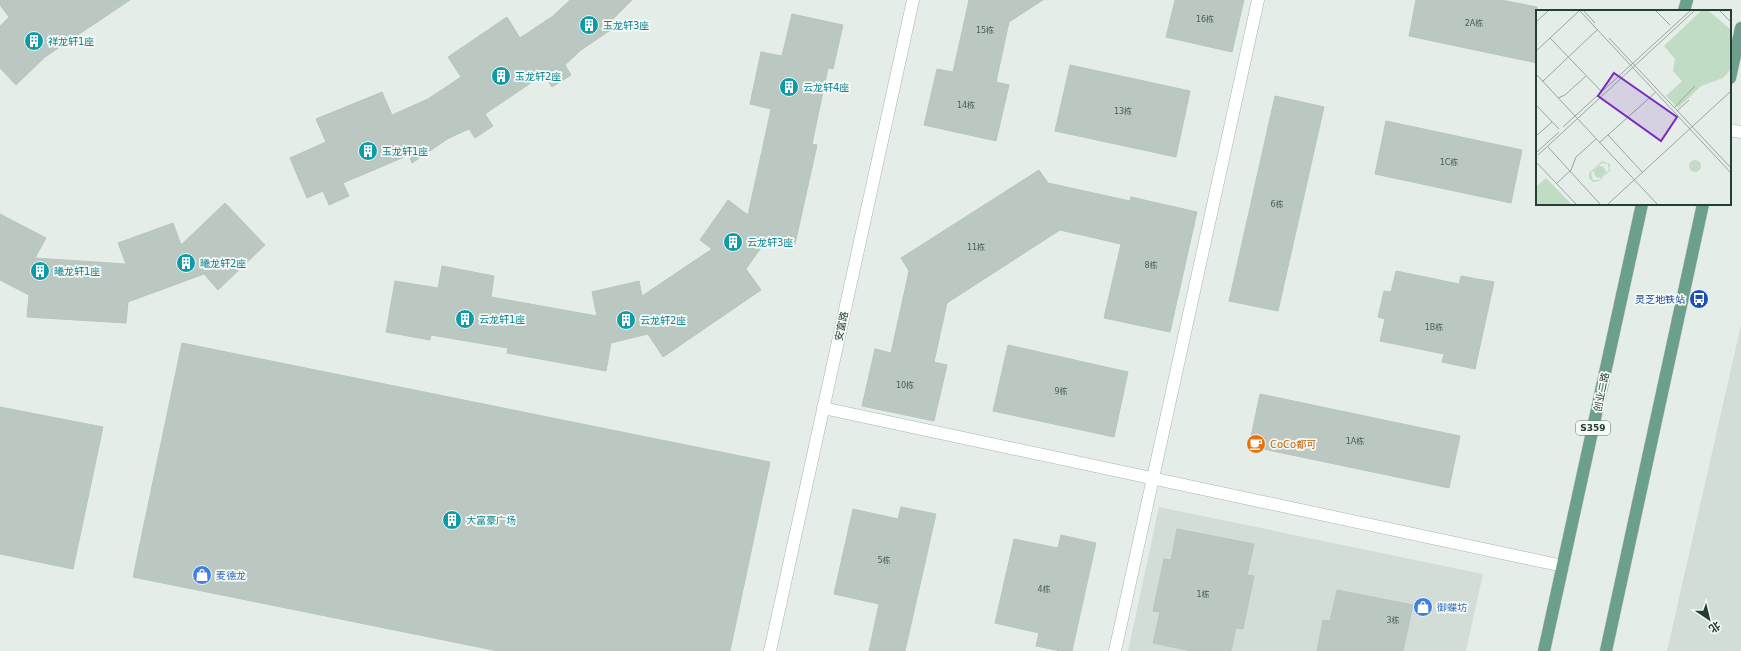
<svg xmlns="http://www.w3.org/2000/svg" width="1741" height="651" font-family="'DejaVu Sans','Noto Sans SC',sans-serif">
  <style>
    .built { fill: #d3ddd7 }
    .building { fill: #bac8c1; stroke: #b8c6bf }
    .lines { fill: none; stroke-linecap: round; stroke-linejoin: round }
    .minor-casing { stroke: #a8b5af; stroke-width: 13 }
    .major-casing { stroke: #c2c9c6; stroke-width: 13 }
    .minor { stroke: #fff; stroke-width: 12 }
    .major { stroke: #6d9f8d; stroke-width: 12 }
    .labels { text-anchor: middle; stroke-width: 3.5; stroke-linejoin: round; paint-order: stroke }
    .number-label { font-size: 8px; fill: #4a6057 }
    .shield { fill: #f5faf7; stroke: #63766e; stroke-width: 1 }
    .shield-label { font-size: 9px; font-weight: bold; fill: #253e34 }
    .culture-label { font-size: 10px; fill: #0d838f; stroke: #f5faf7; text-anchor: start }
    .transit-label { font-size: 10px; fill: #164399; stroke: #f5faf7; text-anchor: end }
    .street-label { font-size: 10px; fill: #253e34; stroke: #f5faf7 }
    .food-label { font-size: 10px; fill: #c56008; stroke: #f5faf7; text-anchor: start }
    .shop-label { font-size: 10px; fill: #366cbe; stroke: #f5faf7; text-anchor: start }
    .inset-road { fill: none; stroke: #98a7a1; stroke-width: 1 }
    .view { fill: #7b2cbf; fill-opacity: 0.15; stroke: #7b2cbf; stroke-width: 2 }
    .inset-edge { fill: none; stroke: #253e34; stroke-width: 2 }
  </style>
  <rect width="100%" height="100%" fill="#e5ede9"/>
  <g class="built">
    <path d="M1741 325V651H1667Z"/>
    <path d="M1159 507 1483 574 1466 651H1128Z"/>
  </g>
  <g class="building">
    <path d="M0 0H130L45 57 16 85 0 68V26L9 17 0 5Z"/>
    <path d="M570 0H632L612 20 618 25 581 50 565 65 571 75 552 87 544 74 485 114 493 126 475 138 469 129 449 138 412 163 409 155 343 183 349 196 329 205 323 191 307 198 290 158 326 142 316 119 382 92 392 115 428 99 461 77 448 57 507 17 520 38 553 16Z"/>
    <path d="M969 0H1043L1009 22 996 82 1009 85 996 141 924 125 937 69 953 72Z"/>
    <path d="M1175 0H1244L1232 52 1166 37Z"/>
    <path d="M1416 0H1501L1537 7V63L1409 36Z"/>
    <path d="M792 14 843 25 833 69 828 68 812 144 817 145 795 244 768 238 746 269 761 290 663 357 648 334 611 343 606 371 507 353 508 348 431 335 430 340 386 332 395 281 438 288 442 266 494 276 491 297 597 316 592 292 639 281 642 296 712 249 700 240 728 200 748 215 771 109 750 104 761 52 782 56Z"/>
    <path d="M1070 65 1190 91 1176 157 1055 131Z"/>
    <path d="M1275 96 1324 107 1278 311 1229 301Z"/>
    <path d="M1386 121 1522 150 1511 203 1375 174Z"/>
    <path d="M1039 170 1048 183 1130 201 1131 197 1197 212 1170 332 1104 318 1121 244 1060 230 947 303 934 362 947 365 934 421 862 406 875 349 891 353 909 271 901 258Z"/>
    <path d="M225 203 265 245 218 290 204 274 128 302 126 323 27 317 29 295 0 280V214L46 238 35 258 126 264 118 243 173 223 181 245Z"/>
    <path d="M1396 271 1459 284 1461 276 1494 282 1475 369 1442 362 1444 354 1380 341 1385 319 1378 317 1384 291 1391 292Z"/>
    <path d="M182 343 770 462 730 651H498L133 577Z"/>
    <path d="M1008 345 1128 372 1114 437 993 411Z"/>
    <path d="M1260 394 1460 436 1449 488 1249 446Z"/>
    <path d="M0 407 103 427 73 569 0 554Z"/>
    <path d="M901 507 936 514 905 651H869L879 604 834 594 853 509 898 519Z"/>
    <path d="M1177 529 1254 544 1247 575 1254 576 1243 629 1236 628 1231 651H1191L1153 643 1160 612 1153 611 1164 559 1171 560Z"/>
    <path d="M1061 535 1096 543 1072 651H1061L1036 646 1039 633 995 623 1014 539 1058 548Z"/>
    <path d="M1337 590 1413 605 1403 651H1317L1323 620 1330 621Z"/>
  </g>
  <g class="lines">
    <g class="minor-casing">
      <g id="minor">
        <path d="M1730 130 1741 132"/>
        <path d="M823 408 1563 566"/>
        <path d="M770 651 913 0"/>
        <path d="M1115 651 1258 0"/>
      </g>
    </g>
    <g class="major-casing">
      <g id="major">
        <path d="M1684 11 1687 0"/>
        <path d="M1730 78 1741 28"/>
        <path d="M1544 651 1642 204"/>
        <path d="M1606 651 1703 204"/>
      </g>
    </g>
    <use href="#minor" class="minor"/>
    <use href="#major" class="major"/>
  </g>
  <defs>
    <g id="building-disc" transform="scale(1)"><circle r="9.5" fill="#0f9aa8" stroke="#f5faf7"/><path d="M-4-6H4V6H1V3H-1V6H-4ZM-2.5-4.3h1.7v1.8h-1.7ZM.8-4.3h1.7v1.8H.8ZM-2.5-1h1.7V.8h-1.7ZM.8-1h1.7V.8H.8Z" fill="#fff"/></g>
    <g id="bus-disc" transform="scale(1)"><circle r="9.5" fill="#1a4fb4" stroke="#f5faf7"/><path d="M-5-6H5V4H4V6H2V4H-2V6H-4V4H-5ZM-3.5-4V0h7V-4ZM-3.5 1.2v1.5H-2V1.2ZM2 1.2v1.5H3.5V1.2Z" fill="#fff"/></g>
    <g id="cafe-disc" transform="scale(1)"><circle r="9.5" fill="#e8710a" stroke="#f5faf7"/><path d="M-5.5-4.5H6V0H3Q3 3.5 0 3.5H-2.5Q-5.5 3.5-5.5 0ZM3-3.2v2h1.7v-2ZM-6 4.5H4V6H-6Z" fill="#fff"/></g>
    <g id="shop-disc" transform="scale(1)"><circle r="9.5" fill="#3f7fe0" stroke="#f5faf7"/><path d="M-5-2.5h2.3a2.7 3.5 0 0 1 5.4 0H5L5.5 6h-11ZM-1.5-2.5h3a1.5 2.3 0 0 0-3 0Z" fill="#fff"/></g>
  </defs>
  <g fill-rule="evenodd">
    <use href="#building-disc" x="589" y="25"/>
    <use href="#building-disc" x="34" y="41"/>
    <use href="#building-disc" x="501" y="76"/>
    <use href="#building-disc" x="789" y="87"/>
    <use href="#building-disc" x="368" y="151"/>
    <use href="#building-disc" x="733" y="242"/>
    <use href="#building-disc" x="186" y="263"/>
    <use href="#building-disc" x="40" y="271"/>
    <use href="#bus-disc" x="1699" y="299"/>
    <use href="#building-disc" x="465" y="319"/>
    <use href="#building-disc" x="626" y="320"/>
    <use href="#cafe-disc" x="1256" y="444"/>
    <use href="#building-disc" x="452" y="520"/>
    <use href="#shop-disc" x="202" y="575"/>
    <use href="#shop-disc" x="1423" y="607"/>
  </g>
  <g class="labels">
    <g class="number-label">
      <text x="1205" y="22">16栋</text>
      <text x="1474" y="26">2A栋</text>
      <text x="985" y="33">15栋</text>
      <text x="966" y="108">14栋</text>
      <text x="1123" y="114">13栋</text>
      <text x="1449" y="165">1C栋</text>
      <text x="1277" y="207">6栋</text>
      <text x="976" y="250">11栋</text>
      <text x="1151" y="268">8栋</text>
      <text x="1434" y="330">1B栋</text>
      <text x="905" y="388">10栋</text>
      <text x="1061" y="394">9栋</text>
      <text x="1355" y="444">1A栋</text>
      <text x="884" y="563">5栋</text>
      <text x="1044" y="592">4栋</text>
      <text x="1203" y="597">1栋</text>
      <text x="1393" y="623">3栋</text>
    </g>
    <rect class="shield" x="1576" y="421" width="34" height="14" rx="3"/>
    <g class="shield-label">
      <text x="1593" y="431">S359</text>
    </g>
    <g class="culture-label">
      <text x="603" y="29">玉龙轩3座</text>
      <text x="48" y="45">祥龙轩1座</text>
      <text x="515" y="80">玉龙轩2座</text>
      <text x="803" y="91">云龙轩4座</text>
      <text x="382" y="155">玉龙轩1座</text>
      <text x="747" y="246">云龙轩3座</text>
      <text x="200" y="267">曦龙轩2座</text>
      <text x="54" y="275">曦龙轩1座</text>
      <text x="479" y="323">云龙轩1座</text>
      <text x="640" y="324">云龙轩2座</text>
      <text x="466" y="524">大富豪广场</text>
    </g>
    <g class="transit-label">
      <text x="1685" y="303">灵芝地铁站</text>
    </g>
    <g class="street-label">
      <text transform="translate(841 326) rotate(-78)" y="4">安富路</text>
      <text transform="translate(1601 392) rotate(-78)" y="4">创业二路</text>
    </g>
    <g class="food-label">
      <text x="1270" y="448">CoCo都可</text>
    </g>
    <g class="shop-label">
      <text x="216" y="579">麦德龙</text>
      <text x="1437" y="611">御蝶坊</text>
    </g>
  </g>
  <g transform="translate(1536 10)">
    <rect width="195" height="195" fill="#e5ede9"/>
    <path d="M165 1H173L195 20V59L187 68 165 76 142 98 130 86 146 71 137 61 139 49 128 36ZM153 156a6 6 0 1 1 12 0a6 6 0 1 1-12 0ZM66 151 74 154V161L63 171 57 172 53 168V163ZM66 153 72 154 73 160 63 170H57L55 163ZM58 162a6 6 0 1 1 12 0a6 6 0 1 1-12 0ZM10 168 17 175 35 194H0V177Z" fill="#c0dcc4" fill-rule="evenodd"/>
    <path class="inset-road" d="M44 1 195 163M48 1 59 13M120 1 134 15M184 1 195 12M0 12 12 1M14 28 66 82M73 28 195 158M0 41 43 1M0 64 121 194M6 72 62 19M22 88 29 85 50 66M0 95 23 119M138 98 159 76M141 101 153 90M27 117 154 1M72 125 107 163M0 126 16 112M63 133 120 82M12 137 64 194M1 142 23 122M2 145 158 1M0 152 40 194M20 174 35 160 40 147 60 129M72 194 195 81"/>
    <path class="view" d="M78 63 141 107 125 131 62 86Z"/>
    <rect width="195" height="195" class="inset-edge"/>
  </g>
  <g transform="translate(1709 619) rotate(145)" stroke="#f5faf7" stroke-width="3" paint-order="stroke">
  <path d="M0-3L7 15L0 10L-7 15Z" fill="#253e34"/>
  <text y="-6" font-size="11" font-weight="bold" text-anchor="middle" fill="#253e34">北</text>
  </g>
</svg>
